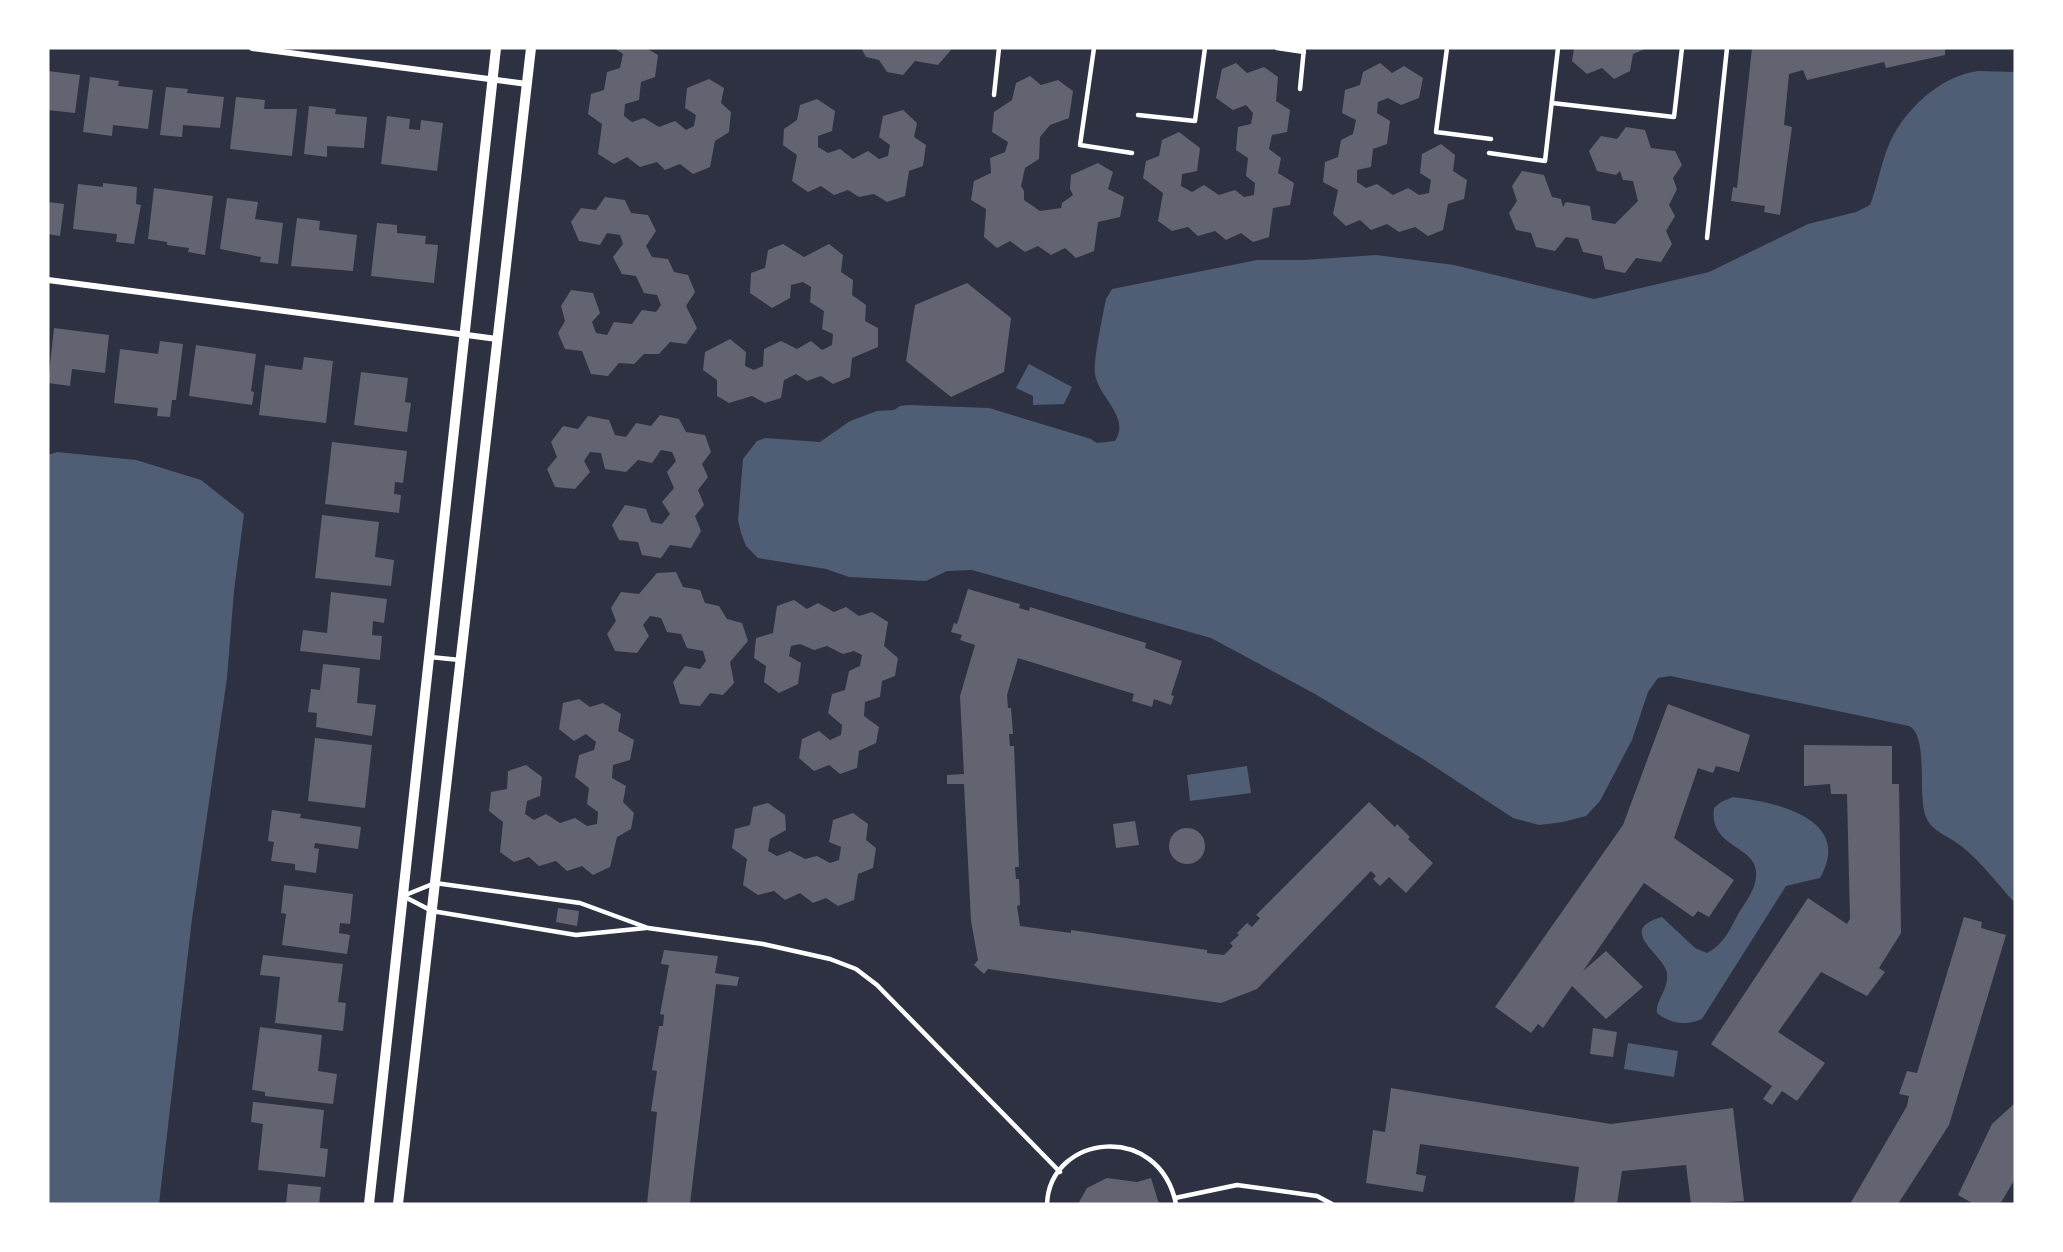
<svg xmlns="http://www.w3.org/2000/svg" width="2063" height="1252" font-family="Barlow,sans-serif">
  <style>
    .water { fill: #4f5d75 }
    .building { fill: #626471 }
    .lines { fill: none; stroke-linecap: round; stroke-linejoin: round }
    .service { stroke: #fff; stroke-width: 4.5 }
    .minor { stroke: #fff; stroke-width: 6 }
    .tertiary { stroke: #fff; stroke-width: 10 }
  </style>
  <rect width="100%" height="100%" fill="#2d3142"/>
  <g class="water">
    <path d="M1978 71 2015 72V903C1998 885 1981 861 1961 846 1949 836 1932 832 1926 817 1917 795 1929 736 1909 726L1670 676 1658 678 1648 692 1632 740 1600 801 1586 816 1563 822 1539 825 1513 818 1423 759 1315 694 1211 638 972 570 947 571 926 581 849 577 826 569 758 558 746 546 741 533 738 520 743 459 757 441 765 438 820 442 850 421 877 411 894 410 900 406 909 405 989 408 1091 439 1097 443 1115 441C1131 417 1098 397 1095 374 1093 361 1103 314 1106 299L1112 289 1257 260H1304L1376 255 1454 265 1594 299 1709 272 1808 224 1856 212 1870 205C1879 182 1882 155 1894 134 1912 103 1943 76 1978 71Z"/>
    <path d="M1029 364 1072 387 1064 404 1033 405V396L1016 388Z"/>
    <path d="M57 452 136 460 201 480 244 514 234 591 227 678 192 919 159 1204H48V455Z"/>
    <path d="M1247 766 1251 793 1190 801 1187 775Z"/>
    <path d="M1733 797C1775 802 1854 818 1820 878L1786 886 1702 1019C1687 1026 1670 1024 1657 1013 1655 1001 1669 990 1667 973 1664 954 1615 930 1662 917L1695 948 1707 953C1723 945 1730 930 1738 914 1745 903 1755 890 1756 877 1760 844 1708 850 1714 808L1721 802Z"/>
    <path d="M1628 1043 1678 1051 1674 1077 1624 1069Z"/>
  </g>
  <g class="building">
    <path d="M614 48H646L658 55 655 77 641 82 639 100 625 104 624 116 632 122 644 118 659 127 675 121 686 130 694 126 696 115 685 108 687 88 709 79 724 88 721 103 731 112 729 132 715 141 710 167 693 174 680 164 665 170 657 162 640 167 627 157 614 164 598 154 602 124 588 114 591 94 604 90 607 72 620 68 623 54Z"/>
    <path d="M861 48H950L951 50 938 65 915 61 903 75 887 72 879 60 866 57Z"/>
    <path d="M1574 48H1647L1633 54 1630 71 1614 79 1602 68 1587 74 1572 61Z"/>
    <path d="M1752 48H1945V55L1886 68 1884 62 1807 80 1803 70 1789 74 1784 125 1792 127 1780 215 1764 212 1765 206 1731 201 1733 187 1737 188Z"/>
    <path d="M1236 63 1247 73 1264 67 1278 77 1276 101 1290 110 1287 132 1272 135 1269 149 1281 158 1278 173 1294 183 1290 205 1273 208 1269 237 1253 242 1241 233 1226 240 1215 231 1198 236 1188 227 1172 231 1158 221 1163 193 1143 178 1146 161 1159 156 1162 140 1179 132 1200 148 1197 171 1182 174 1181 186 1192 192 1204 185 1219 195 1235 190 1244 197 1254 195 1255 183 1246 176 1248 158 1236 150 1238 127 1251 124 1253 113 1246 105 1233 110 1216 98 1222 69Z"/>
    <path d="M1380 63 1392 73 1404 66 1423 78 1419 98 1401 105 1388 98 1378 102 1377 113 1390 121 1387 144 1373 149 1371 167 1357 170V182L1366 188 1377 184 1393 195 1408 188 1419 195 1429 193 1431 180 1420 173 1422 154 1441 144 1455 155 1453 171 1467 180 1464 199 1448 204 1443 230 1428 236 1415 227 1399 232 1387 224 1371 230 1360 220 1346 226 1333 214 1338 190 1323 182 1325 162 1338 157 1341 140 1353 134 1356 120 1342 113 1345 90 1360 85 1363 72Z"/>
    <path d="M48 71 80 75 75 113 48 110Z"/>
    <path d="M1030 76 1041 85 1058 80 1073 91 1069 118 1050 125 1040 137 1039 159 1025 168 1021 186 1024 191V200L1040 211 1061 208 1062 203 1073 195 1070 189 1071 175 1098 163 1113 172 1108 189 1124 197 1120 217 1098 222 1094 251 1076 258 1065 248 1051 255 1038 246 1025 252 1010 241 997 248 984 237 986 209 971 200 974 181 991 173 990 158 1005 152 1008 142 992 132 994 112 1012 100 1016 83Z"/>
    <path d="M90 77 119 81 118 86 153 90 148 129 113 125 112 136 83 132Z"/>
    <path d="M166 87 188 89 187 93 224 97 220 128 183 125 182 137 160 135Z"/>
    <path d="M236 97 265 100 264 109H297L292 156 230 149Z"/>
    <path d="M817 99 835 111 832 131 818 136V147L828 153 840 149 853 159 868 151 879 159 888 156 890 145 879 137 883 116 903 110 917 123 914 137 926 145 923 166 909 171 905 196 887 202 874 194 859 197 848 190 834 195 821 186 808 192 792 181 797 155 783 145 784 129 797 120 800 105Z"/>
    <path d="M309 106 336 109 335 114 367 117 364 148 327 146V157L304 154Z"/>
    <path d="M387 116 410 119 409 129 420 130 421 120 443 123 437 171 381 164Z"/>
    <path d="M1626 127 1645 130 1651 148 1675 151 1682 165 1673 178 1677 189 1669 205 1675 216 1666 231 1672 244 1661 262 1636 258 1625 273 1605 269 1602 256 1583 252 1578 239 1566 237 1555 251 1536 247 1531 233 1516 230 1509 213 1517 201 1512 186 1522 171 1544 175 1552 197 1561 199 1563 207 1566 202 1590 206 1592 220 1615 224 1638 201 1633 181 1623 180 1620 171 1616 175 1597 171 1589 151 1601 136 1617 139Z"/>
    <path d="M103 183 137 187 136 204 141 205 134 244 116 242 117 234 73 229 78 184 103 187Z"/>
    <path d="M154 188 213 196 205 255 188 252 189 248 167 245V242L148 239Z"/>
    <path d="M605 197 625 200 631 213 648 215 656 231 646 246 652 257 668 259 674 272 688 275 695 292 686 306 697 328 686 344 670 342 659 354H644L634 364 619 363 608 376 591 374 582 351 565 349 558 333 565 321 561 306 571 290 593 293 600 313 592 322 596 333 607 335 614 322 632 324 642 310 656 312 661 305 657 295 644 293 636 276 622 274 613 257 623 244 620 235 607 233 600 245 579 241 571 222 581 208 596 210Z"/>
    <path d="M227 198 258 202 255 219 283 223 278 264 260 262 261 257 220 249Z"/>
    <path d="M48 202 64 204 60 236 48 234Z"/>
    <path d="M297 218 320 221 319 230 357 235 353 271 291 266Z"/>
    <path d="M377 223 397 225V233L426 236 425 244 438 245 434 283 371 276Z"/>
    <path d="M783 244 804 257 829 244 843 255 841 272 853 280 852 295 866 305 865 321 878 328V347L852 358 850 377 833 384 821 376 807 381 796 374 784 380 781 398 765 403 752 396 729 403 717 396V380L703 370 705 352 730 339 746 352 745 366 754 370 763 366 764 349 781 341 797 349 811 341 822 350 832 345 833 334 822 329 824 311 810 302 811 287 803 282 791 285 790 298 772 308 750 293 751 273 765 268 768 250Z"/>
    <path d="M967 283 1011 318 1004 372 951 397 906 361 915 305Z"/>
    <path d="M54 328 109 335 105 373 72 369 70 386 48 383Z"/>
    <path d="M160 341 183 344 176 400H172L170 417 157 416 158 408 114 403 120 349 158 354Z"/>
    <path d="M196 345 256 354 251 391 254 392 252 405 189 396Z"/>
    <path d="M304 357 333 361 326 423 259 415 265 365 302 370Z"/>
    <path d="M361 372 408 378 405 402 411 403 407 432 354 425Z"/>
    <path d="M660 415 679 419 686 432 705 435 711 452 702 464 708 477 698 490 704 505 695 516 701 531 691 548 670 545 661 558 642 555 638 542 619 540 612 525 625 505 646 509 651 522 662 524 670 514 662 502 674 488 667 472 676 461 672 452 661 450 652 463 638 460 626 472 605 469 601 453 590 452 584 461 590 472 575 489 555 487 547 469 557 457 551 442 563 426 578 429 588 416 609 420 615 435 626 437 636 423 651 426Z"/>
    <path d="M332 442 407 451 403 483 395 482 394 494 401 495 399 513 325 504Z"/>
    <path d="M322 515 379 522 375 557 394 560 391 586 315 578Z"/>
    <path d="M676 572 683 587 700 590 705 603 719 606 727 619 742 623 748 641 730 662 734 683 723 695 710 693 700 706 680 704 673 682 685 666 700 669 706 661 703 651 687 648 681 634 667 632 661 618 650 616 643 625 649 636 637 653 615 651 607 634 616 621 611 608 621 592 639 594 657 573Z"/>
    <path d="M968 589 1020 604 1019 608 1029 611 1030 607 1146 643 1145 648 1182 661 1171 695 1174 696 1171 705 1154 699 1152 707 1132 701 1134 694 1018 658 1007 695 1008 708H1011L1013 734H1009L1010 746H1014L1019 867H1015L1016 879H1019L1020 905 1017 906 1020 926 1071 933V930L1207 950V953L1224 955 1233 946 1230 943 1239 935 1237 933 1247 923 1252 927 1260 918 1256 915 1369 802 1395 827 1397 824 1410 837 1408 839 1433 863 1406 893 1389 877 1380 886 1373 879 1376 876 1371 871 1257 989 1221 1003 988 969 984 974 974 965 978 960 971 921 964 784H947V775L964 774 960 696 975 645 960 640 962 635 951 632 954 623 957 624Z"/>
    <path d="M331 592 387 599 384 623 373 621 372 635 382 636 380 660 300 651 303 630 327 633Z"/>
    <path d="M794 600 807 609 818 603 834 612 846 607 859 616 872 612 888 622 884 646 898 658 895 676 882 681 880 697 865 702 864 716 879 727 876 743 859 751 857 768 840 774 829 765 814 771 799 758 802 739 819 731 830 740 841 735 842 725 828 713 832 694 845 690 849 671 860 666 862 655 854 651 843 654 827 646 814 650 800 644 791 646 789 656 801 663 798 684 779 693 764 682 766 666 754 658 756 638 773 633 777 606Z"/>
    <path d="M323 664 360 668 357 703 376 705 372 736 316 727 317 713 308 712 311 689 320 690Z"/>
    <path d="M579 699 590 707 603 703 621 714 618 731 634 740 630 760 613 765 612 778 626 786 623 802 634 813 631 829 617 837 610 867 593 875 582 866 567 871 556 861 539 866 529 857 514 862 500 852 503 822 489 811 491 792 507 789 508 771 526 765 542 777 540 796 527 801 525 814 534 820 546 814 560 823 575 818 587 826 597 824 598 812 587 804 589 788 575 777 579 755 594 750 596 742 586 734 574 741 559 729 563 703Z"/>
    <path d="M1668 704 1750 735 1739 772 1716 766 1713 773 1698 768 1674 838 1734 880 1709 917 1698 911 1693 917 1644 883 1583 971 1606 951 1643 987 1606 1019 1572 986 1543 1028 1538 1024 1531 1033 1495 1007 1623 825Z"/>
    <path d="M315 738 372 745 365 808 308 801Z"/>
    <path d="M1804 745 1892 746V784H1899L1901 933 1879 968 1885 972 1867 996 1821 972 1778 1032 1825 1063 1797 1101 1782 1091 1772 1105 1763 1099 1772 1086 1711 1044 1808 898 1847 924 1850 919 1847 794H1831L1830 784 1804 786Z"/>
    <path d="M768 803 785 815 786 830 770 839 768 851 777 856 790 851 805 859 817 856 830 863 839 860 841 847 829 842 833 820 853 813 868 824 866 840 876 848 873 868 858 874 854 900 838 906 826 898 813 903 800 893 785 900 774 891 758 895 743 885 747 859 732 848 735 829 750 825 753 807Z"/>
    <path d="M272 810 301 814 300 818 361 827 358 849 315 843 314 848 319 849 316 873 295 870V864L271 861 274 842 268 841Z"/>
    <path d="M1135 821 1139 845 1116 848 1113 824Z"/>
    <circle cx="1187" cy="846" r="18"/>
    <path d="M284 885 353 894 350 924 340 923 339 933 350 935 347 954 282 945 286 914 281 913Z"/>
    <path d="M558 908 579 911 577 926 556 922Z"/>
    <path d="M1964 917 1982 922 1981 928 2006 935 1949 1125 1898 1204H1850L1907 1106 1909 1096 1899 1094 1907 1071 1917 1073Z"/>
    <path d="M664 950 718 956 715 973 739 977 737 986 716 984 690 1204H647L657 1112 651 1111 657 1071 652 1070 659 1026H663L664 1015 660 1014 669 965 661 964Z"/>
    <path d="M263 955 343 964 338 1002 346 1003 343 1031 275 1023 280 977 260 975Z"/>
    <path d="M260 1027 322 1035 318 1071 337 1074 333 1104 265 1096V1092L252 1090Z"/>
    <path d="M1593 1028 1617 1032 1613 1057 1590 1054Z"/>
    <path d="M1391 1088 1611 1124 1733 1108 1744 1201 1691 1204 1686 1165 1622 1171 1617 1204H1574L1579 1167 1420 1144 1416 1174 1426 1176 1423 1192 1366 1183 1373 1130 1385 1132Z"/>
    <path d="M253 1102 324 1110 320 1148 328 1149 325 1177 258 1170 263 1124 251 1122Z"/>
    <path d="M2015 1103V1179L2000 1204H1974L1958 1195 1992 1124Z"/>
    <path d="M1107 1178 1137 1182 1151 1178 1159 1204H1078L1087 1188Z"/>
    <path d="M288 1184 321 1187 319 1204H286Z"/>
  </g>
  <g class="lines">
    <g class="service">
      <path d="M1094 48 1080 145 1132 153"/>
      <path d="M1277 48 1304 52"/>
      <path d="M1447 48 1436 132 1491 139"/>
      <path d="M1300 89 1304 48"/>
      <path d="M994 95 999 48"/>
      <path d="M1552 103 1674 117 1682 48"/>
      <path d="M1138 115 1195 121 1205 48"/>
      <path d="M1489 153 1545 161 1558 48"/>
      <path d="M1707 238 1727 48"/>
      <path d="M430 657 460 660"/>
      <path d="M403 896 435 883 580 903 648 928 763 944 830 959 856 969 877 985 1060 1172"/>
      <path d="M403 896 432 911 576 935 646 928"/>
      <path d="M1175 1198 1237 1185 1317 1196 1332 1204"/>
      <path d="M1047 1204C1050 1134 1159 1121 1176 1204"/>
    </g>
    <g class="minor">
      <path d="M252 48 527 84"/>
      <path d="M48 280 497 339"/>
    </g>
    <g class="tertiary">
      <path d="M369 1204 496 48"/>
      <path d="M398 1204 531 48"/>
    </g>
  </g>
  <rect width="2063" height="1252" fill="none" stroke="#ffffff" stroke-width="99"/>
</svg>
